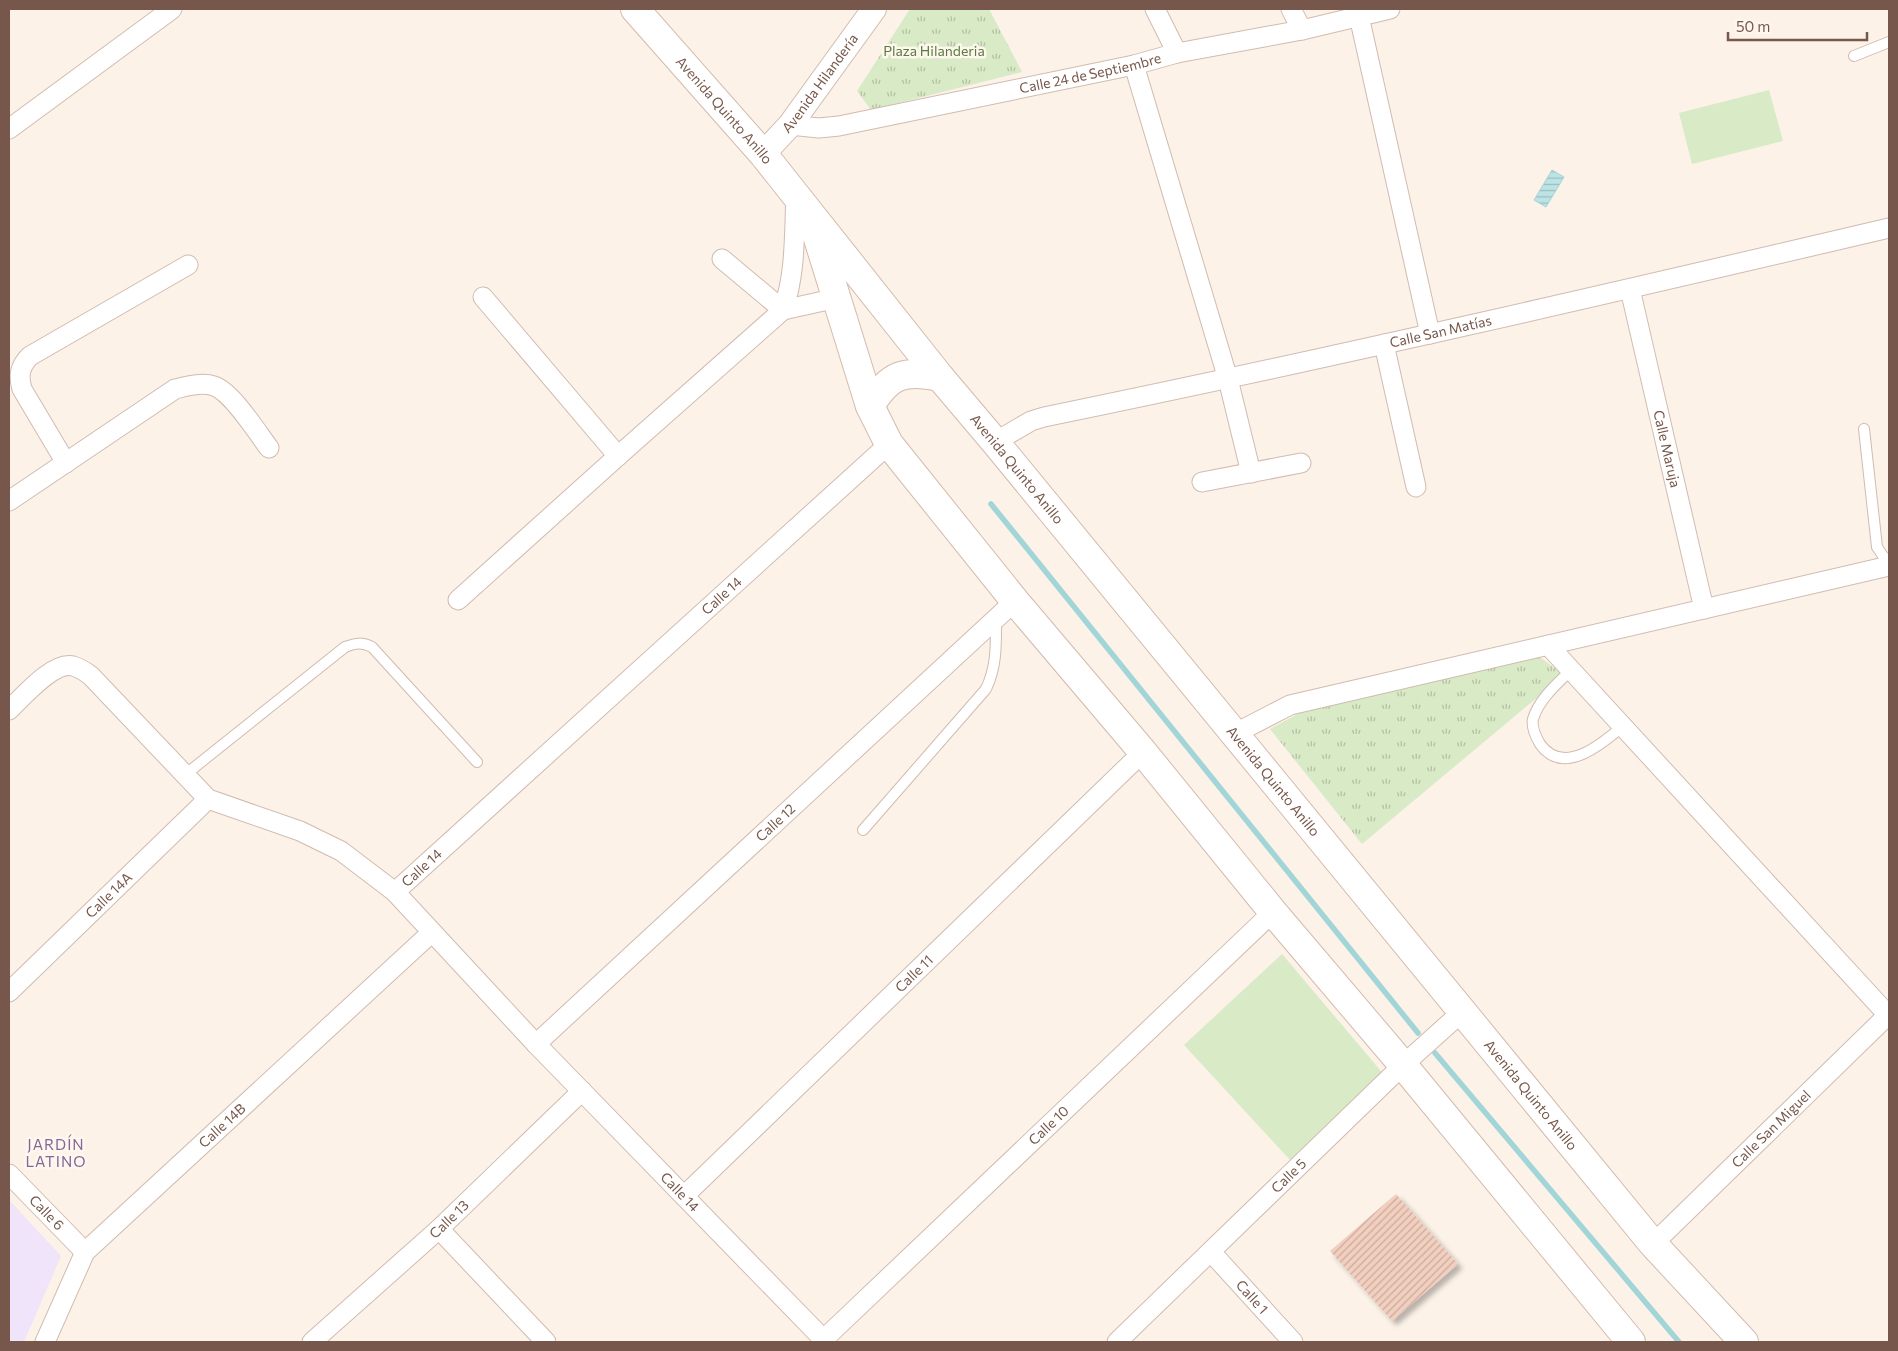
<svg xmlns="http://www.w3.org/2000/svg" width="1898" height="1351" font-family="Commissioner,sans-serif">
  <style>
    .education { fill: #efe4f9 }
    .grass { fill: url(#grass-tufts) }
    .pitch { fill: #d8eac6 }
    .water { fill: url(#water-rules); stroke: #a2d5d8 }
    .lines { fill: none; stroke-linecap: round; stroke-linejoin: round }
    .stream { stroke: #a2d5d8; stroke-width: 5.5 }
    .building { fill: url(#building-hatch); filter: url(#shadow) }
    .service-casing { stroke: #d1bbb0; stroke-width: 12 }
    .minor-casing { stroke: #d1bbb0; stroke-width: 21 }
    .tertiary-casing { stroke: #d1bbb0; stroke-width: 26 }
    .secondary-casing { stroke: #d4bbad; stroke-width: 30 }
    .service { stroke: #fff; stroke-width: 10 }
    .minor { stroke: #fff; stroke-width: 19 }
    .tertiary { stroke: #fff; stroke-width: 24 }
    .secondary { stroke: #fff; stroke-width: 28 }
    .labels { text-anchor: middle; stroke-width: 5; stroke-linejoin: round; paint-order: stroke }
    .park-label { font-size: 14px; fill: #597c43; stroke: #fff7ee }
    .street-label { font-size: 14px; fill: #77574b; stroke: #fff7ee }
    .neighbourhood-label { font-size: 15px; letter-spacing: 1px; fill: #84679a; stroke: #fff7ee }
  </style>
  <defs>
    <pattern id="grass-tufts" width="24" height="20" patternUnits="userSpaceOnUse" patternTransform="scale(1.25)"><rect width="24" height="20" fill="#d8eac6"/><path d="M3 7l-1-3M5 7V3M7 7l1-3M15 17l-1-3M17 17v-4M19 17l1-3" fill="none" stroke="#b4c0a3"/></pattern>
    <pattern id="water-rules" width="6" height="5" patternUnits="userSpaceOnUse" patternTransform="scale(1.25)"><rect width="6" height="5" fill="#bce4e6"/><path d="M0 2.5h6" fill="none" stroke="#9ebcbc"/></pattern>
    <pattern id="building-hatch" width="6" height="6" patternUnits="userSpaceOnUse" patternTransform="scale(1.25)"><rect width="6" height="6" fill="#f2cfbf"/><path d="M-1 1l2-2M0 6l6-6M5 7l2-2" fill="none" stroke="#c9ab9d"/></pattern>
    <filter id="shadow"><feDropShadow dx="4.5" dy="4.5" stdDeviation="2.5" flood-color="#0004"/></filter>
  </defs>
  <rect width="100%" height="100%" fill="#fcf2e8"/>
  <path class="education" d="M9 1200 61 1256 24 1342H9Z"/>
  <g class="grass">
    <path d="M910 9H989L1022 72 871 110 857 91Z"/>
    <path d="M1537 655 1564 675 1362 844 1270 729 1314 705Z"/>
  </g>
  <g class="pitch">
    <path d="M1769 90 1783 141 1692 164 1679 113Z"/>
    <path d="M1282 954 1386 1077 1291 1161 1184 1045Z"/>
  </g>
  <path class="water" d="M1552 170 1564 177 1546 207 1534 200Z"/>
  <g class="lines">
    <g class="stream">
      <path d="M991 504 1418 1033"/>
      <path d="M1435 1053 1679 1342"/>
    </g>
  </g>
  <path class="building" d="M1396 1194 1458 1264 1392 1321 1330 1251Z"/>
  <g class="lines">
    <g class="service-casing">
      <g id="service">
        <path d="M1854 56 1889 42"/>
        <path d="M1864 429 1877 547 1883 556 1889 561"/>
        <path d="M1571 670C1557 684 1539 699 1533 719 1531 727 1536 737 1540 744 1563 777 1602 744 1623 726"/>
        <path d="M186 774 345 647C356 643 362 642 372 647L477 762"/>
        <path d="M863 830 986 689C997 666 996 644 996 619"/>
      </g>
    </g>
    <g class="minor-casing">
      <g id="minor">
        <path d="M1155 9 1177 53"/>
        <path d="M1291 9 1302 30"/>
        <path d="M1359 16 1430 334"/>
        <path d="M1134 65 1228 379 1251 473"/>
        <path id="s1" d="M790 125 819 128 839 126 1134 65 1177 53 1302 30 1390 9"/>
        <path d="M9 129 172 9"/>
        <path d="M722 259 783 310 837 298"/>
        <path id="s2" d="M1630 289 1704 609"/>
        <path d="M483 297 618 456"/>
        <path d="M1384 344 1416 487"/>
        <path id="s3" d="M995 442 1031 421 1044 417C1327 359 1608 294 1889 228"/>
        <path d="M66 463 22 389C18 375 20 366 30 356L188 265"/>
        <path d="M1202 482 1301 463"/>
        <path d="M9 501 175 389C188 386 202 382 214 386 232 392 257 432 269 448"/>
        <path d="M458 600 618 456 783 310C796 273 794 234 796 195"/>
        <path d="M1548 645 1888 1015"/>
        <path id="s4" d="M9 710C23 697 53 661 73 666 80 668 86 672 91 676L208 799 300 831 341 851 395 892 536 1044 826 1342"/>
        <path d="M1234 734 1290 705 1889 566"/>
        <path id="s5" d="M395 892 889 444"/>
        <path id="s6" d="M9 992 208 799"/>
        <path id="s7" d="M536 1044 1015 601"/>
        <path id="s8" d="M9 1174 85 1252"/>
        <path id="s9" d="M684 1196 1143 752"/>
        <path d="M439 1229 546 1342"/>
        <path id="s10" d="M1653 1244 1889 1014"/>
        <path id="s11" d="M1211 1252 1293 1342"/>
        <path id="s12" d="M824 1339 1273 912"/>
        <path id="s13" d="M45 1342 85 1252 431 933"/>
        <path id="s14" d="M312 1342 439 1229 582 1091"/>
        <path id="s15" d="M1117 1342 1403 1065 1462 1012"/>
      </g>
    </g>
    <g class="tertiary-casing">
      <g id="tertiary">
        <path id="s16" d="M763 154 790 125 874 9"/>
      </g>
    </g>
    <g class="secondary-casing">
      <g id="secondary">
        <path id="s17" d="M635 9 763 154 940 377 995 442 1653 1244 1744 1342"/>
        <path d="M815 229 870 406 889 444 1015 601 1143 752 1273 912 1403 1065 1631 1342"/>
        <path d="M870 406C889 375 903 369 940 377"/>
      </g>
    </g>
    <use href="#service" class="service"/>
    <use href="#minor" class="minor"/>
    <use href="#tertiary" class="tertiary"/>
    <use href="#secondary" class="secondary"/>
  </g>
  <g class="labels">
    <g class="park-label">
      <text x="934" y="56">Plaza Hilanderia</text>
    </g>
    <g class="street-label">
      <text dy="5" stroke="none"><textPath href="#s1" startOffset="306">Calle 24 de Septiembre</textPath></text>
      <text dy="5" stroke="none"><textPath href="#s16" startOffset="91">Avenida Hilandería</textPath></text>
      <text dy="5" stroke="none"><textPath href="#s17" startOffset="135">Avenida Quinto Anillo</textPath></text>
      <text dy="5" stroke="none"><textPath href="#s3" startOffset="461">Calle San Matías</textPath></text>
      <text dy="5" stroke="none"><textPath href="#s2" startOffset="164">Calle Maruja</textPath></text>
      <text dy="5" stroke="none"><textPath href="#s17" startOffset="598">Avenida Quinto Anillo</textPath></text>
      <text dy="5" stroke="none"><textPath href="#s5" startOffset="441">Calle 14</textPath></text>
      <text dy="5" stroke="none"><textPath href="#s17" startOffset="1002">Avenida Quinto Anillo</textPath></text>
      <text dy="5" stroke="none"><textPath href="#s7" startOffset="326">Calle 12</textPath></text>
      <text dy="5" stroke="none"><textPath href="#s5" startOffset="36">Calle 14</textPath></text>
      <text dy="5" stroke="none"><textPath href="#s6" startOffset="139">Calle 14A</textPath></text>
      <text dy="5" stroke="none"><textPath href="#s9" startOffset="320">Calle 11</textPath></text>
      <text dy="5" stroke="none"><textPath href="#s17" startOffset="1408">Avenida Quinto Anillo</textPath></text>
      <text dy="5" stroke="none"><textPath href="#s13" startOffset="285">Calle 14B</textPath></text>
      <text dy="5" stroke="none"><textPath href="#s12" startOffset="310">Calle 10</textPath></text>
      <text dy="5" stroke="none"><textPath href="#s10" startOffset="165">Calle San Miguel</textPath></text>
      <text dy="5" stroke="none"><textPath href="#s15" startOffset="239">Calle 5</textPath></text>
      <text dy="5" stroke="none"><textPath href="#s4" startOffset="895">Calle 14</textPath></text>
      <text dy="5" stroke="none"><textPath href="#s8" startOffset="54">Calle 6</textPath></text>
      <text dy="5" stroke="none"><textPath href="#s14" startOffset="184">Calle 13</textPath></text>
      <text dy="5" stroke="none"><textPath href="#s11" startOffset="61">Calle 1</textPath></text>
    </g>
    <g class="neighbourhood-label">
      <text x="56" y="1150">JARDÍN<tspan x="56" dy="17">LATINO</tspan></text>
    </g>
  </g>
  <rect width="1898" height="1351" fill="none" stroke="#77574b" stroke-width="20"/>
  <path d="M1728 32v8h139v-8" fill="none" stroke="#77574b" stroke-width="2.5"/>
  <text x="1736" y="32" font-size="15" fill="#77574b" stroke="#fff7ee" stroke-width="4" paint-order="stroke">50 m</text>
</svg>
